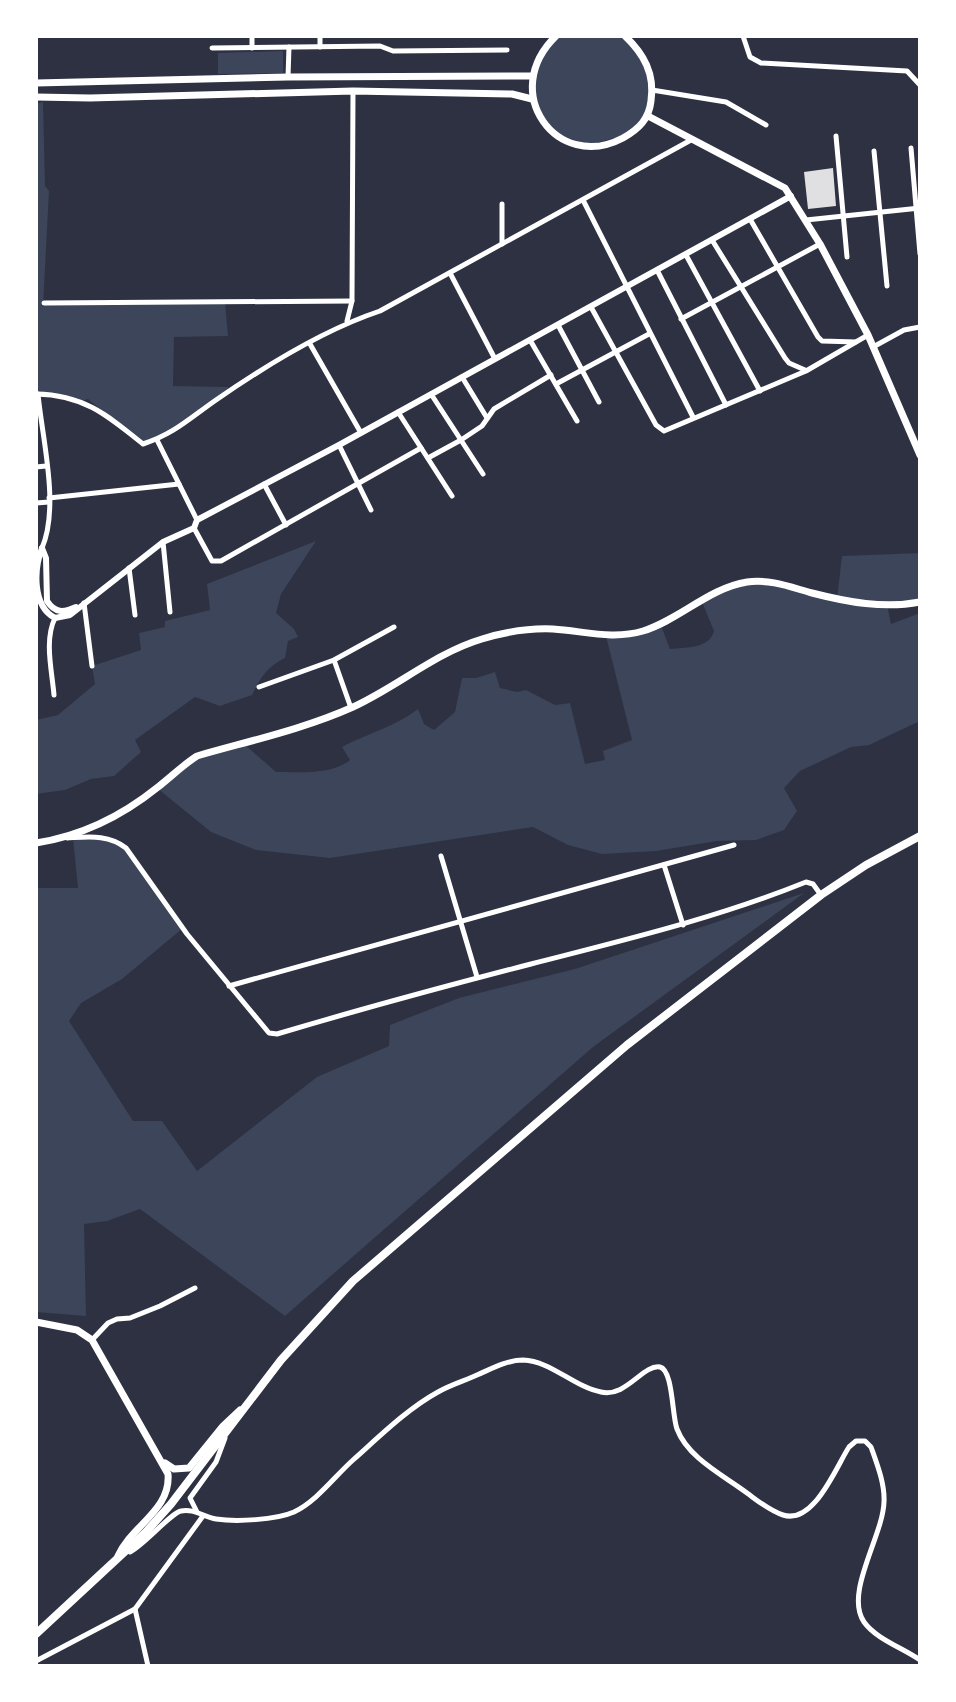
<svg xmlns="http://www.w3.org/2000/svg" width="956" height="1702" font-family="'Archivo Narrow',sans-serif">
  <style>
    .green { fill: #3c4559 }
    .building { fill: #e0e0e3 }
    .lines { fill: none; stroke-linecap: round; stroke-linejoin: round }
    .minor { stroke: #fff; stroke-width: 5 }
    .tertiary { stroke: #fff; stroke-width: 6 }
    .secondary { stroke: #fff; stroke-width: 7 }
    .trunk { stroke: #fff; stroke-width: 8 }
  </style>
  <rect width="100%" height="100%" fill="#2d3142"/>
  <g class="green">
    <path d="M556 36H625L652 75 651 106 630 134 588 145 555 133 530 98 532 76Z"/>
    <path d="M283 51V73L218 74V53Z"/>
    <path d="M43 102 45 186 49 191 43 307 44 303 225 302 228 336 174 337 173 386 228 387 229 392 187 423 143 444 88 399 82 401 36 395V104Z"/>
    <path d="M316 541 281 594 276 613 294 629 298 637 288 641 285 658C268 666 260 678 252 695L220 706 195 697 135 740 141 752 114 776 91 779 65 790 36 794V720L58 715 95 684 92 666 141 650 139 633 165 627V621L210 610 207 584Z"/>
    <path d="M920 553V602L887 605 891 624 920 613V721L869 745 851 747 800 771 784 788 797 811 784 830 756 840 717 841 656 851 602 854 568 845 533 827 330 858 256 850 211 832 157 788 197 756 243 743 276 772C299 772 332 775 350 760L342 747C368 733 395 727 418 709L424 724 434 730 455 712 462 678H476L495 672 500 688 517 692 526 690 555 705 570 703 585 764 605 760 603 751 632 740 606 636 634 633 660 623 670 649C686 647 709 649 714 631L702 602 727 589 752 582 837 598 842 556Z"/>
    <path d="M73 838C87 838 104 836 117 842 135 850 170 910 183 928L122 979 81 1003 69 1021 133 1121H162L197 1171 317 1077 389 1046 390 1025 459 998 575 969 804 893 593 1047 285 1316 140 1209 107 1221 84 1224 86 1316 36 1312V890L38 888H78Z"/>
  </g>
  <path class="building" d="M833 168 836 206 808 209 804 172Z"/>
  <g class="lines">
    <g class="minor">
      <path d="M252 36V48"/>
      <path d="M320 36V47"/>
      <path d="M743 36 750 57 761 63 907 71 920 85"/>
      <path d="M212 48 380 46 393 51 507 50"/>
      <path d="M288 77 289 47"/>
      <path d="M652 90 726 102 766 125"/>
      <path d="M836 136 847 257"/>
      <path d="M911 148 920 254"/>
      <path d="M874 151 887 286"/>
      <path d="M583 200 693 417"/>
      <path d="M502 204V244"/>
      <path d="M750 219 818 337 822 341 856 342"/>
      <path d="M806 220 920 208"/>
      <path d="M712 240 785 358 789 363 805 370"/>
      <path d="M686 255 760 391"/>
      <path d="M657 270 726 405"/>
      <path d="M450 273 495 359"/>
      <path d="M44 303 352 301"/>
      <path d="M591 307 656 425 664 431 806 371 868 335"/>
      <path d="M681 319 820 244"/>
      <path d="M347 321 352 301 353 91"/>
      <path d="M558 325 599 402"/>
      <path d="M530 340 577 421"/>
      <path d="M310 344 361 433"/>
      <path d="M873 347 904 330 920 327"/>
      <path d="M462 377 487 418"/>
      <path d="M556 384 649 334"/>
      <path d="M36 394C84 395 107 415 143 444 174 434 190 418 216 400 265 366 323 330 380 311L691 140"/>
      <path d="M38 394C42 438 60 506 42 548"/>
      <path d="M431 394 483 474"/>
      <path d="M398 412 452 496"/>
      <path d="M157 440 197 520"/>
      <path d="M339 445 371 510"/>
      <path d="M428 458 461 440 482 426 494 409 551 375"/>
      <path d="M36 467 46 466"/>
      <path d="M264 484 286 525"/>
      <path d="M49 498 179 484"/>
      <path d="M36 503 49 502"/>
      <path d="M194 528 212 561H221L421 448"/>
      <path d="M163 542 170 612"/>
      <path d="M129 568 135 615"/>
      <path d="M84 603 92 666"/>
      <path d="M334 660 351 708"/>
      <path d="M259 687 334 660 394 627"/>
      <path d="M54 695C52 671 44 640 55 618"/>
      <path d="M67 838C88 837 108 834 126 848L187 934 269 1033 277 1034C361 1009 446 986 531 964 624 940 717 918 806 882L813 884 821 895"/>
      <path d="M441 856 477 977"/>
      <path d="M664 865 683 925"/>
      <path d="M229 986 734 845"/>
      <path d="M92 1340 108 1323 117 1319 130 1318 160 1306 195 1288"/>
      <path d="M197 1512 190 1498 216 1462 225 1438"/>
      <path d="M130 1552C145 1544 171 1513 181 1511 193 1508 204 1517 216 1519 236 1522 276 1520 294 1512 317 1501 334 1477 353 1460 379 1437 407 1409 438 1392 450 1385 464 1381 477 1375 491 1369 507 1360 523 1360 551 1361 574 1387 601 1392 626 1398 643 1364 660 1367 673 1370 672 1416 677 1429 688 1458 723 1475 747 1493 758 1501 770 1511 783 1515 814 1525 836 1467 849 1447L856 1441H865L871 1447C877 1464 885 1484 884 1502 883 1536 844 1593 864 1622 876 1639 903 1648 920 1660"/>
      <path d="M135 1609 148 1666"/>
      <path d="M36 1661 135 1609 203 1516"/>
    </g>
    <g class="tertiary">
      <path d="M42 548C34 569 32 606 55 618L70 615 163 542 194 528 197 520 339 445 791 196"/>
      <path d="M42 548 46 558 47 601C55 613 63 613 76 607"/>
    </g>
    <g class="secondary">
      <path d="M556 36C498 92 557 173 623 138 639 129 649 119 651 101 655 74 644 54 625 36"/>
      <path d="M36 83 288 77 532 76"/>
      <path d="M36 97 90 98 353 91 512 94 532 99"/>
      <path d="M648 116 785 188 820 244 868 335 920 455"/>
      <path d="M36 843C82 836 122 816 158 787 172 776 183 765 197 756 249 741 304 729 353 707 397 687 435 653 482 639 505 632 529 628 553 629 584 631 613 640 643 631 679 620 709 588 747 582 771 579 790 587 812 593 847 602 884 609 920 602"/>
      <path d="M36 1322 77 1330 92 1340 168 1474C171 1510 132 1525 118 1556"/>
      <path d="M165 1463 174 1469 189 1468 223 1426 240 1410"/>
    </g>
    <path class="trunk" d="M36 1634 146 1532 171 1504 281 1360 353 1281 627 1045 821 895 866 865 920 836"/>
  </g>
  <rect width="956" height="1702" fill="none" stroke="#ffffff" stroke-width="76"/>
</svg>
